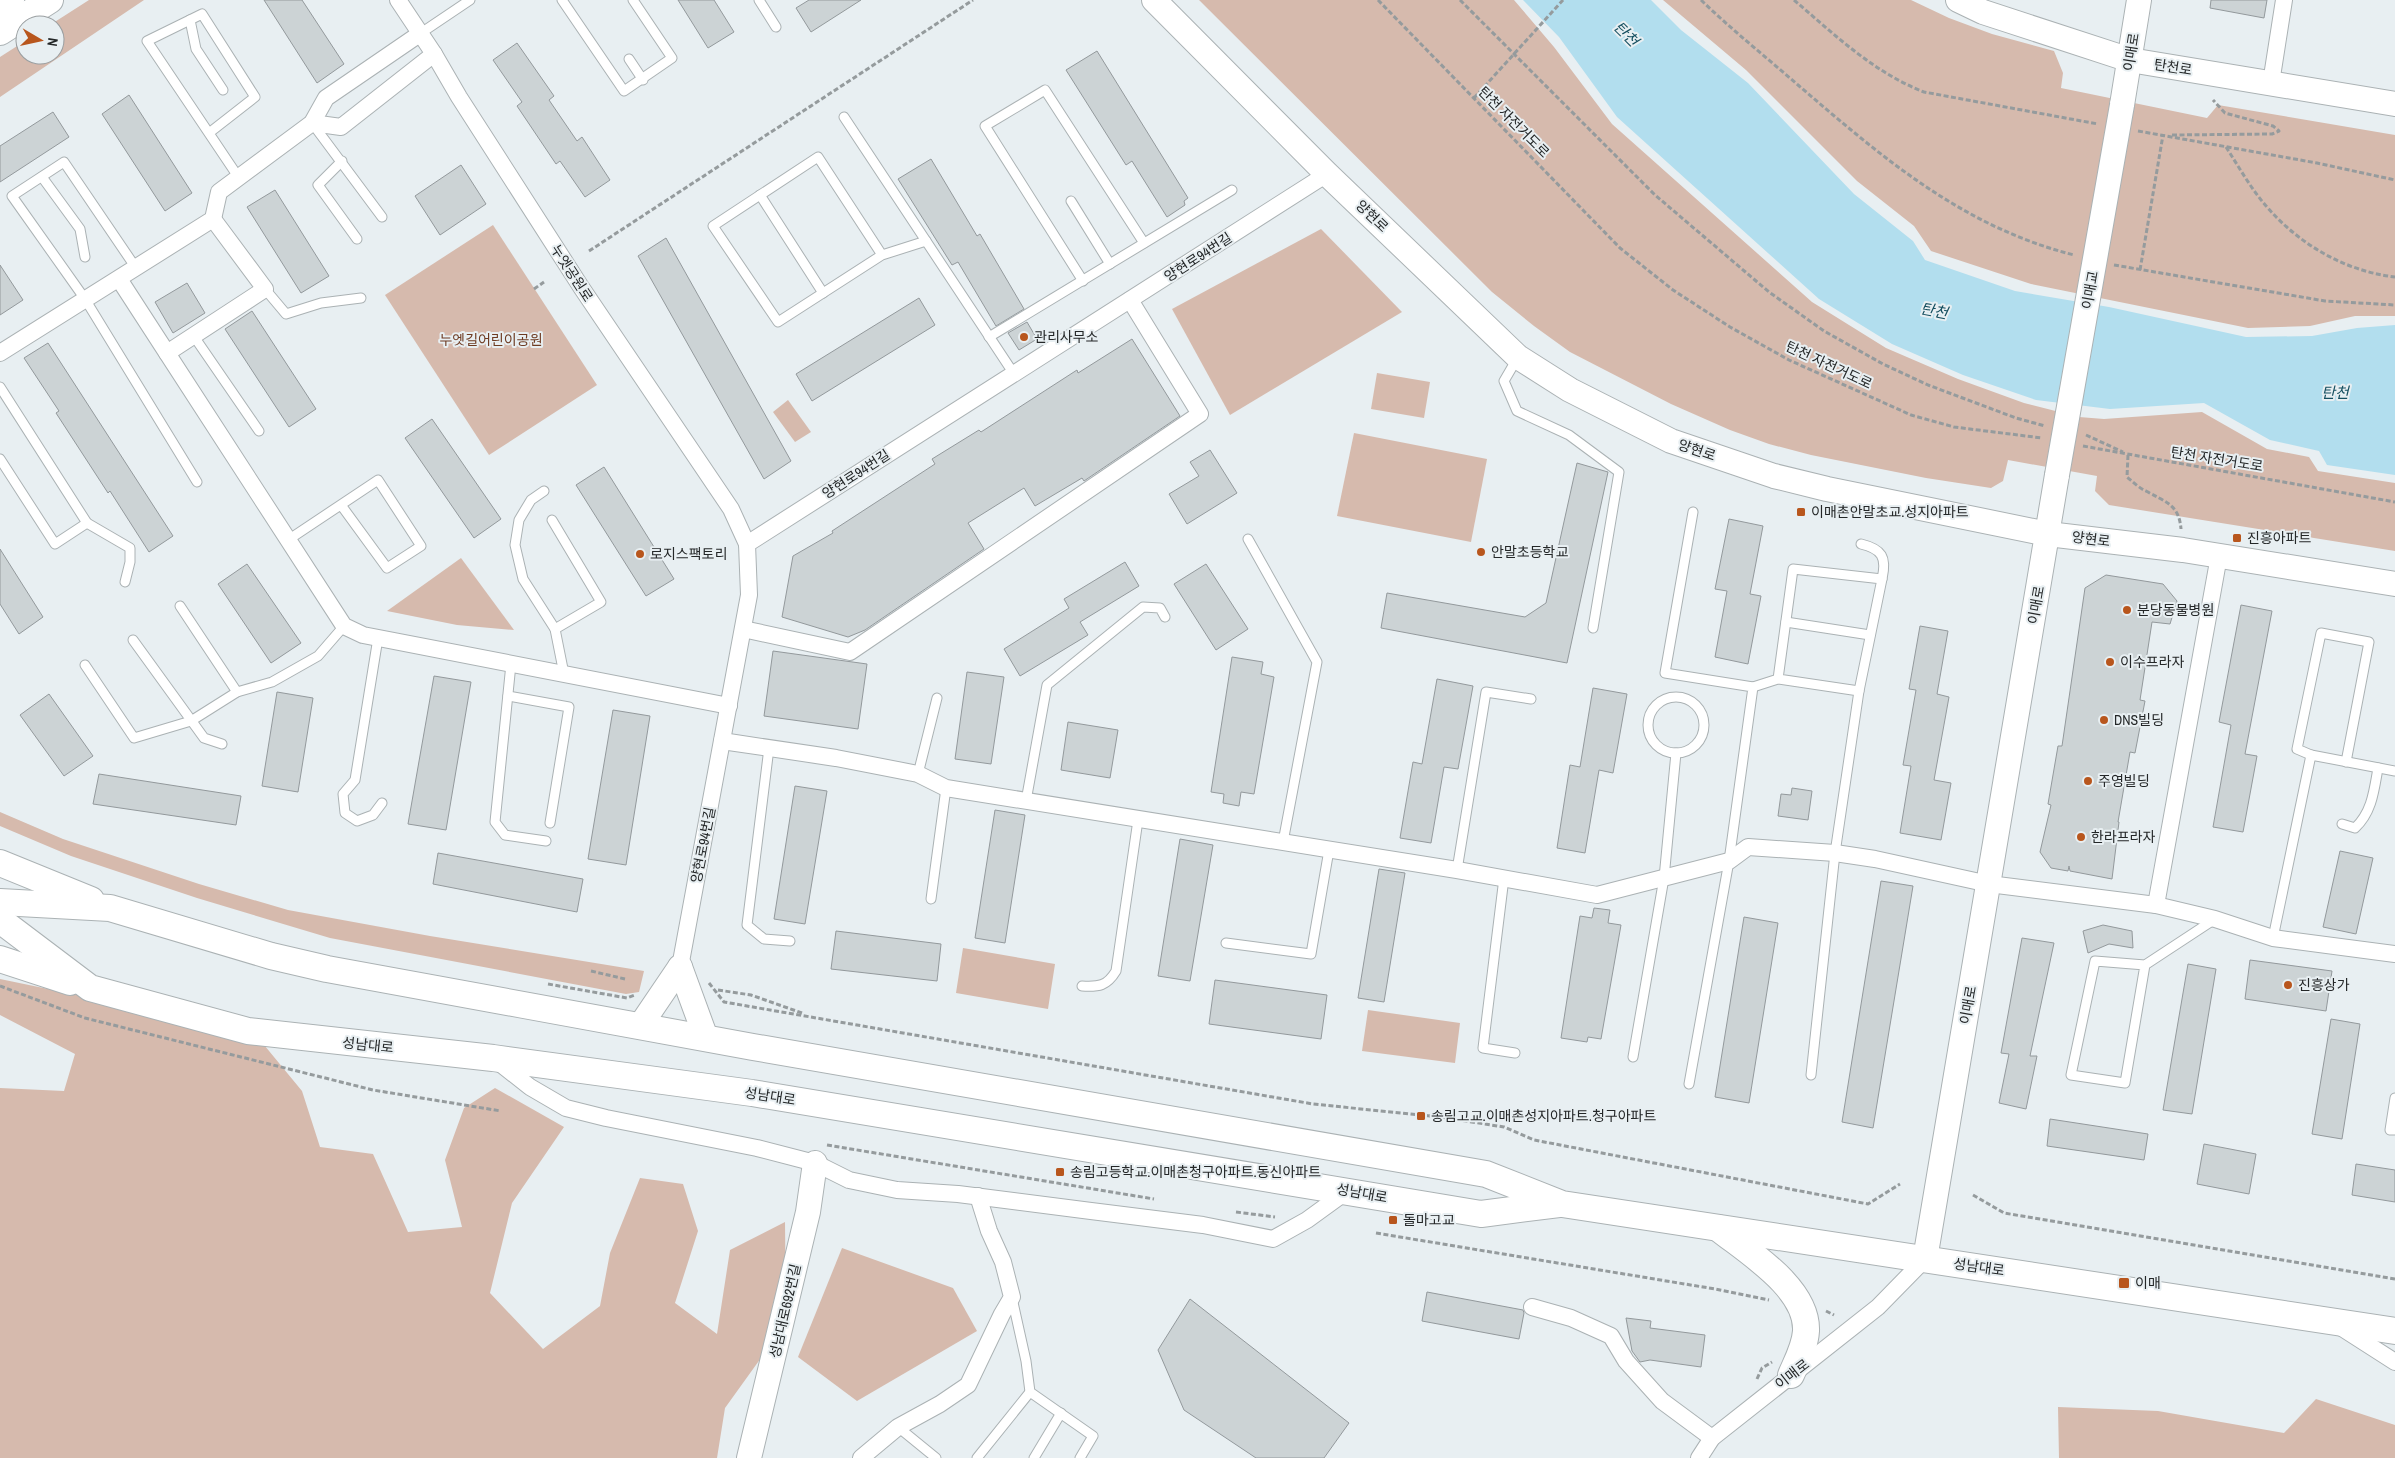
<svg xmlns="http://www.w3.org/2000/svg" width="2395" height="1458" font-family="'Archivo Narrow','Noto Sans KR',sans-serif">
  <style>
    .green { fill: #d6baad }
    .water { fill: #b2deee }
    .building { fill: #ccd3d5; stroke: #93999c }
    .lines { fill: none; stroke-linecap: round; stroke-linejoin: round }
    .lane-casing { stroke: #abb2b4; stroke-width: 11 }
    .street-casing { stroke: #abb2b4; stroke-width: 18 }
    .secondary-casing { stroke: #abb2b4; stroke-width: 26 }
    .primary-casing { stroke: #abb2b4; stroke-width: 28 }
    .path { stroke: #959b9d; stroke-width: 3; stroke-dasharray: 5 2.5; stroke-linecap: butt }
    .lane { stroke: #fff; stroke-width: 9 }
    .street { stroke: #fff; stroke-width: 16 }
    .secondary { stroke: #fff; stroke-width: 24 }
    .primary { stroke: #fff; stroke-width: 26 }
    .secondary-bridge-casing { stroke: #abb2b4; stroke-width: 26; stroke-linecap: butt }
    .secondary-bridge { stroke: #fff; stroke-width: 24 }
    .poi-dot { fill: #b8561d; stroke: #e8eff2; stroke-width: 2 }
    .labels { text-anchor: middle; stroke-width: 4; stroke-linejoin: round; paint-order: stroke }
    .street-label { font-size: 14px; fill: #242728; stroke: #e8eff2 }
    .poi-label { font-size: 14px; fill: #242728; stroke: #e8eff2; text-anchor: start }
    .park-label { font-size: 14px; fill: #6e3b22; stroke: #e8eff2 }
    .water-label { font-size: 15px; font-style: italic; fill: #154f60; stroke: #e8eff2 }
  </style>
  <rect width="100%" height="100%" fill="#e8eff2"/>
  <g class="green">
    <path d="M89 0H144L0 97V57L25 41V55H55V25H50Z"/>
    <path d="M1199 0H1514L1554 47 1612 124 1812 302 1886 348 1958 379 2024 403 2079 417 2104 419 2202 412 2267 449 2309 457 2318 471 2395 483V551L2109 505 2095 491 2097 476 2008 460 2003 481 1991 488 1926 478 1811 455 1769 444 1730 430 1671 404 1570 352 1534 326 1492 292Z"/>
    <path d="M1663 0H1911L1949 18 1992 34 2054 51 2063 73 2061 88 2207 118 2218 105 2395 135V316H2355L2310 326 2248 328 2031 284 1931 251 1914 226 1857 181 1746 70Z"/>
    <path d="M493 225 597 385 489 455 385 295Z"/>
    <path d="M1321 229 1402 312 1230 415 1172 309Z"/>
    <path d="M1377 373 1430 382 1424 418 1371 409Z"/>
    <path d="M788 400 811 432 795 442 773 412Z"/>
    <path d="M1354 433 1487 459 1471 542 1337 516Z"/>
    <path d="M461 558 514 630 457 625 387 611Z"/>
    <path d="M0 812 63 839 199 884 288 910 430 936 644 971 639 992 626 994 330 938 197 898 71 856 0 826Z"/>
    <path d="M963 948 1055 964 1048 1009 956 993Z"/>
    <path d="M0 979 159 1012 260 1040 302 1091 320 1147 373 1154 408 1232 462 1227 445 1160 464 1108 495 1088 564 1127 512 1203 490 1293 543 1349 600 1306 610 1253 640 1178 683 1184 698 1231 675 1303 717 1334 730 1250 785 1222 786 1323 725 1408 717 1458H0V1088L64 1091 75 1054 0 1015Z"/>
    <path d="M1368 1010 1460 1023 1455 1063 1362 1051Z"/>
    <path d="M842 1248 953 1288 977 1331 857 1401 798 1357Z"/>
    <path d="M2316 1399 2395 1425V1458H2059L2058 1407 2158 1411 2284 1433Z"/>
  </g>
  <path class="water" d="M1523 0H1651L1681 30 1748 83 1854 194 1913 241 1925 260 2015 291 2109 307 2246 337 2312 336 2357 328 2395 325V475L2327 465 2319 451 2270 440 2204 403 2110 409 2036 400 1963 375 1892 344 1819 299 1617 117 1559 37Z"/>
  <g class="building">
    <path d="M264 0H302L344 64 317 83Z"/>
    <path d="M678 0H714L734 32 708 48Z"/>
    <path d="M809 0H861L811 32 796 8Z"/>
    <path d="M2211 0H2267L2264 18 2210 8Z"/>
    <path d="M517 43 554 96 549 100 577 141 582 137 610 180 585 197 560 161 556 164 517 106 522 102 493 60Z"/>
    <path d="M1097 51 1188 198 1184 201 1185 205 1167 217 1132 161 1126 165 1066 70Z"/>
    <path d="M129 95 192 193 165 211 102 114Z"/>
    <path d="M53 112 69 137 0 182V146Z"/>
    <path d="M931 159 977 236 980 234 1024 309 996 326 958 262 952 265 898 179Z"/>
    <path d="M461 165 486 204 440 235 415 196Z"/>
    <path d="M275 190 329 276 301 293 247 207Z"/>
    <path d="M666 238 791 461 764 479 638 256Z"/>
    <path d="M0 265 23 300 0 315Z"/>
    <path d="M187 283 205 313 173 333 155 302Z"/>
    <path d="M919 298 935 325 812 401 796 374Z"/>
    <path d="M252 311 316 409 289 427 225 329Z"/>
    <path d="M1027 322 1037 339 1019 350 1008 333Z"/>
    <path d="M1132 339 1180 416 1084 481 1082 478 1035 506 1024 488 968 523 984 549 865 630 848 637 782 617 793 556 833 533 832 531 935 464 932 459 979 430 981 432 1077 370 1078 373Z"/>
    <path d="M48 343 173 536 149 552 110 491 108 493 56 413 59 411 24 358Z"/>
    <path d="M432 419 501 519 474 538 405 438Z"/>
    <path d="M1210 450 1237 493 1187 524 1169 494 1199 476 1190 462Z"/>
    <path d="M1577 463 1608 472 1567 663 1381 628 1387 593 1525 617 1546 603Z"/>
    <path d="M604 467 674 579 646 596 576 485Z"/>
    <path d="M1729 519 1763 526 1750 594 1761 596 1748 664 1715 657 1727 591 1715 589Z"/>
    <path d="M0 549 43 617 19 634 0 604Z"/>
    <path d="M1125 562 1139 586 1080 622 1088 635 1020 676 1004 649 1069 608 1064 599Z"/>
    <path d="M247 564 301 643 271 663 218 584Z"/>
    <path d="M1206 564 1248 629 1216 650 1174 584Z"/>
    <path d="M2106 575 2163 584 2177 601 2170 624 2152 622 2140 700 2145 701 2135 753 2130 752 2118 822H2119L2112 879 2070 871 2069 866 2068 871 2051 868 2040 852 2051 805 2048 804 2058 746H2062L2085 588Z"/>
    <path d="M2241 605 2272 611 2245 754 2257 756 2243 832 2213 827 2231 725 2219 722Z"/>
    <path d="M1920 626 1948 631 1937 694 1949 697 1934 780 1951 783 1941 840 1900 833 1911 766 1903 765 1916 690 1909 689Z"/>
    <path d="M773 651 867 664 858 729 764 716Z"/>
    <path d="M1232 657 1263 662 1261 674 1274 677 1254 794 1241 792 1239 806 1223 803 1224 794 1211 792Z"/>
    <path d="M967 672 1004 677 991 764 955 759Z"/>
    <path d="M434 676 471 682 446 830 408 824Z"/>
    <path d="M1437 679 1473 686 1458 769 1444 767 1431 843 1400 838 1413 762 1422 764Z"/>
    <path d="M1593 688 1627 694 1613 773 1599 770 1585 853 1557 848 1570 765 1580 767Z"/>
    <path d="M277 692 313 698 298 792 262 786Z"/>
    <path d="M49 694 93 756 64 776 20 715Z"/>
    <path d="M613 710 650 716 626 865 588 859Z"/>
    <path d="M1068 722 1118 730 1110 778 1061 770Z"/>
    <path d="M99 774 241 796 236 825 93 804Z"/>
    <path d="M795 786 827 791 805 924 774 919Z"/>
    <path d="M1792 788 1812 791 1808 820 1778 816 1781 794 1791 795Z"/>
    <path d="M995 810 1025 815 1005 943 975 938Z"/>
    <path d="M1180 839 1213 845 1190 981 1158 976Z"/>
    <path d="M2340 851 2373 858 2356 934 2323 927Z"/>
    <path d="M438 853 583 879 577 912 433 884Z"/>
    <path d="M1379 869 1405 873 1384 1002 1358 998Z"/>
    <path d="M1881 881 1913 886 1873 1128 1842 1122Z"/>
    <path d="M1594 908 1610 910 1608 923 1621 925 1601 1039 1588 1037 1587 1042 1561 1038 1580 916 1592 918Z"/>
    <path d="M1744 917 1778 923 1749 1103 1715 1097Z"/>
    <path d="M2103 925 2132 931 2133 948 2109 944 2088 953 2083 931Z"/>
    <path d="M836 931 941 944 937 981 831 969Z"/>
    <path d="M2022 938 2054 943 2030 1056H2037L2026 1109 1999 1103 2009 1054 2001 1053Z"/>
    <path d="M2250 960 2332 971 2326 1011 2245 999Z"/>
    <path d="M2188 964 2216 969 2192 1114 2163 1110Z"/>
    <path d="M1215 980 1327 995 1321 1039 1209 1024Z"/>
    <path d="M2331 1019 2360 1024 2342 1139 2312 1134Z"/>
    <path d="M2050 1119 2148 1134 2144 1160 2047 1146Z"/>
    <path d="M2204 1144 2256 1154 2249 1194 2197 1184Z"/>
    <path d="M2356 1164 2395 1170V1202L2352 1195Z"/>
    <path d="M1427 1292 1523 1310 1524 1313 1519 1339 1422 1321Z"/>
    <path d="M1190 1299 1349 1423 1324 1458H1256L1184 1410 1158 1350Z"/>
    <path d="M1626 1318 1651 1321 1650 1328 1705 1335 1701 1367 1650 1360 1640 1362 1632 1351Z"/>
  </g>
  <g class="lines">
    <g class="lane-casing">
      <g id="lane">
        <path d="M562 0 624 91 672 58 633 0"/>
        <path d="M759 0 776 27"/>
        <path d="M190 20 196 49 223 90"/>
        <path d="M421 33 470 0"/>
        <path d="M629 59 643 80"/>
        <path d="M844 117 1014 374"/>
        <path d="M312 123 382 217"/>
        <path d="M209 133 255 97 202 14 147 41 239 178"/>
        <path d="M342 161 318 185 357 239"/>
        <path d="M42 177 80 229 85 257"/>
        <path d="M760 195 823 293"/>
        <path d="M1071 201 1110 264"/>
        <path d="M882 255 818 157 713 226 778 322 882 255 926 241"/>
        <path d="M136 268 64 162 12 196 85 299 197 482"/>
        <path d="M1083 281 985 126 1045 90 1144 243"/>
        <path d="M265 289 286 314 321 303 361 298"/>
        <path d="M193 335 259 431"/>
        <path d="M989 337 1232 190"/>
        <path d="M1518 357 1504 381 1517 411 1569 435 1619 472 1593 628"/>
        <path d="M0 387 87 523 55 544 0 459"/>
        <path d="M544 491 531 500 519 520 515 545 523 579 555 629"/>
        <path d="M552 520 601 602 555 629 564 674"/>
        <path d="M87 523 130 548V562L125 582"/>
        <path d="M1248 539 1317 662 1283 842"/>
        <path d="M288 540 378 480 421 546 387 568 341 505"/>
        <path d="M1861 544C1882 549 1887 557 1882 579"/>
        <path d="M180 606 237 692"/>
        <path d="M1786 622 1870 635"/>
        <path d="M378 638 355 780 343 794 345 813 357 821 373 815 382 803"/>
        <path d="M133 640 204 738 222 744"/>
        <path d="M511 664 495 822 505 835 546 841"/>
        <path d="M85 665 134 738 191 721 237 692 272 682 318 656 344 626"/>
        <path d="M1753 687 1778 679 1859 691 1882 579 1793 569 1778 679"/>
        <path d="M508 696 569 707 550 823"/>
        <circle cx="1676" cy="725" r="28"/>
        <path d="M769 748 747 925 764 939 790 941"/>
        <path d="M2311 755 2297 749 2321 633 2369 642 2346 762"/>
        <path d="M918 774 937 698"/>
        <path d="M1026 801 1047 685 1143 607 1160 608 1165 617"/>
        <path d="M2342 824 2355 828C2372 812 2374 791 2378 768"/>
        <path d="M1457 870 1486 692 1531 699"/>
        <path d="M1504 878 1483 1048 1515 1053"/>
        <path d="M931 899 946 788"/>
        <path d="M2273 938 2311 755 2395 771"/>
        <path d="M1226 943 1311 954 1329 850"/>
        <path d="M2145 965 2095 961 2071 1075 2125 1083 2145 965 2215 919"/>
        <path d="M1082 986C1099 987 1107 986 1116 971L1138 820"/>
        <path d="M1633 1057 1664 878 1676 753"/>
        <path d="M1811 1075 1835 853 1859 691"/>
        <path d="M1689 1084 1729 861 1753 687 1665 673 1693 512"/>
        <path d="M2395 1098 2390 1130H2395"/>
        <path d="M1012 1298 1026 1361 1030 1392 1093 1436 1080 1458"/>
        <path d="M898 1427 936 1458"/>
        <path d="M977 1458 1030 1392"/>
        <path d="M1034 1458 1061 1413"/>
      </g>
    </g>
    <g class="street-casing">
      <g id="street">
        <path d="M398 0 434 54 459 97 581 287 731 509 747 544"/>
        <path d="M2271 83 2284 0"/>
        <path d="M312 123 341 127 434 54"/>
        <path d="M119 279 344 626 363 635 729 706"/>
        <path d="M0 353 213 219 219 192 312 123 326 98 421 33"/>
        <path d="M167 353 265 289 213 219"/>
        <path d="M743 629 850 652 1200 414 1130 300"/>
        <path d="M722 741 836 758 918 774 946 788 1457 870 1597 895 1729 861 1748 847 1835 853 1875 859 1989 884 2156 905 2215 919 2273 938 2395 954"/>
        <path d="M2156 905 2219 556"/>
        <path d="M680 967 749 595 747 544 1327 174"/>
        <path d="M497 1061 530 1087 566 1108 606 1118 757 1148 815 1163 849 1180 897 1190 958 1194 1091 1211 1203 1225 1273 1239 1307 1220 1347 1191"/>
        <path d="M1532 1307 1571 1318 1611 1336 1626 1361 1662 1401 1712 1438"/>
        <path d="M2342 1328 2395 1362"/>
        <path d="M861 1458 898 1427 940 1404 968 1385 1002 1314 1012 1297 1003 1262 989 1231 978 1196"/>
        <path d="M1699 1458 1712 1438 1878 1307 1925 1259"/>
      </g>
    </g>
    <g class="secondary-casing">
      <g id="secondary">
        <path d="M1154 0 1327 174 1518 357 1570 390 1671 441 1774 476 1827 489 2048 534 2183 550 2395 584"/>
        <path d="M1958 0 1983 12 2130 60 2395 104"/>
        <path d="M2122 105 2139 0"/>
        <path d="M680 967 706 1038"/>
        <path d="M640 1026 680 967"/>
        <path d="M1925 1259 2057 475"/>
        <path d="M749 1458 808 1212 815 1163"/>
      </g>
    </g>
    <g class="primary-casing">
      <g id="primary">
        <path d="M0 7 11 0"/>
        <path d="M0 32 50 0"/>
        <path d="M0 863 91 900"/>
        <path d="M0 902 110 908 271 956 327 969 753 1047 1486 1174 1562 1204 2395 1331"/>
        <path d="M0 920 90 988 248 1031 493 1058 752 1093 1481 1214 1559 1204"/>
        <path d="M0 959 70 982"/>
        <path d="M1718 1228C1748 1252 1808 1288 1806 1331 1805 1347 1797 1361 1791 1375"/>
      </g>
    </g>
    <g class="path">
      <path d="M1378 0 1620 248 1673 290 1730 327 1789 360 1911 415 1954 427 2042 438"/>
      <path d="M1460 0 1655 195 1769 292 1824 331 1883 364 1928 385 2016 418 2045 426"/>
      <path d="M1701 0C1732 30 1766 57 1798 85 1883 158 1963 227 2074 255"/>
      <path d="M1794 0C1835 35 1873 72 1924 92L2098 124"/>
      <path d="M1474 98 1563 0"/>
      <path d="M2138 131 2317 163 2395 180"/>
      <path d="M2172 135 2272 134 2279 131 2273 126 2225 113 2213 100"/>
      <path d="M2226 147C2239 167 2251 189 2267 207 2300 245 2345 271 2395 277"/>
      <path d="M589 251 973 0"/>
      <path d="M2114 265 2325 301 2395 305"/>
      <path d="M2140 270 2163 135"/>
      <path d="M534 289 544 282"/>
      <path d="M2086 435 2123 452"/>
      <path d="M2083 446 2395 502"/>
      <path d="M2128 455 2127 477C2133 482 2139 488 2146 491 2165 502 2179 504 2181 529"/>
      <path d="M591 971 625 979"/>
      <path d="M709 983 724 1002 1313 1104 1440 1117 1504 1127 1534 1140 1868 1204 1900 1184"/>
      <path d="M548 984 627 998 635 995"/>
      <path d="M0 986 85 1018 373 1090 501 1111"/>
      <path d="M718 990 751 995 802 1013"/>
      <path d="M827 1145 1154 1199"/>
      <path d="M1973 1195 2004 1213 2395 1279"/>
      <path d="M1236 1212 1275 1217"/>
      <path d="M1376 1233 1715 1289 1769 1300"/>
      <path d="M1826 1311 1834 1315"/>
      <path d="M1757 1379 1762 1368 1772 1362"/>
    </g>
    <use href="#lane" class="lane"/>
    <use href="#street" class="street"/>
    <use href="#secondary" class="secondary"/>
    <use href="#primary" class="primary"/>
    <g class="secondary-bridge-casing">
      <path id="secondary-bridge" d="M2057 475 2122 105"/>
    </g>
    <use href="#secondary-bridge" class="secondary-bridge"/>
  </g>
  <g class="poi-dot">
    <circle cx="1024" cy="337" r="5"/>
    <rect x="1796" y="507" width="10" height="10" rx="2.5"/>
    <rect x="2232" y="533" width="10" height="10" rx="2.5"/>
    <circle cx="1481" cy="552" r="5"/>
    <circle cx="640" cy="554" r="5"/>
    <circle cx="2127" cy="610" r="5"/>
    <circle cx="2110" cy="662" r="5"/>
    <circle cx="2104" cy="720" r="5"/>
    <circle cx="2088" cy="781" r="5"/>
    <circle cx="2081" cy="837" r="5"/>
    <circle cx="2288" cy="985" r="5"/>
    <rect x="1416" y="1111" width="10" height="10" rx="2.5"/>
    <rect x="1055" y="1167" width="10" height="10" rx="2.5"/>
    <rect x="1388" y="1215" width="10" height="10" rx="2.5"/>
    <rect x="2118" y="1277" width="12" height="12" rx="2.5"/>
  </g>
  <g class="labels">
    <g class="street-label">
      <text transform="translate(2131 52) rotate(-81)" y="5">이매로</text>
      <text transform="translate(2173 67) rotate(9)" y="5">탄천로</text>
      <text transform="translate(1514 122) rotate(45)" y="5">탄천 자전거도로</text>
      <text transform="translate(1372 216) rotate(44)" y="5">양현로</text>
      <text transform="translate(1198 257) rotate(-33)" y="5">양현로94번길</text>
      <text transform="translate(572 273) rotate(57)" y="5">누엣공원로</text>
      <text transform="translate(2090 290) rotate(-80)" y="5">이매교</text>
      <text transform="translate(1829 365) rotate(25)" y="5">탄천 자전거도로</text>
      <text transform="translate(1697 450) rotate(19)" y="5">양현로</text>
      <text transform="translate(2217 459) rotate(9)" y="5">탄천 자전거도로</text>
      <text transform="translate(856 474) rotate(-33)" y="5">양현로94번길</text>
      <text transform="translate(2091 539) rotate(7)" y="5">양현로</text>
      <text transform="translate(2036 605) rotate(-80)" y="5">이매로</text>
      <text transform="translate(703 845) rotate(-79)" y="5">양현로94번길</text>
      <text transform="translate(1968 1005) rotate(-80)" y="5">이매로</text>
      <text transform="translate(368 1045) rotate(6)" y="5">성남대로</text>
      <text transform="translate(770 1096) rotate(9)" y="5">성남대로</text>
      <text transform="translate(1362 1193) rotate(10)" y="5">성남대로</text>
      <text transform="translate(1979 1267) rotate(8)" y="5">성남대로</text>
      <text transform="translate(785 1311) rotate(-77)" y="5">성남대로692번길</text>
      <text transform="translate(1792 1374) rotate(-38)" y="5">이매로</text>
    </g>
    <g class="poi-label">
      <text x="1034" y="342">관리사무소</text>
      <text x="1811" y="517">이매촌안말초교.성지아파트</text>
      <text x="2247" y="543">진흥아파트</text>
      <text x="1491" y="557">안말초등학교</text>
      <text x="650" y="559">로지스팩토리</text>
      <text x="2137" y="615">분당동물병원</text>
      <text x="2120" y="667">이수프라자</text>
      <text x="2114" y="725">DNS빌딩</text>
      <text x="2098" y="786">주영빌딩</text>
      <text x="2091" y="842">한라프라자</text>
      <text x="2298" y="990">진흥상가</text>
      <text x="1431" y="1121">송림고교.이매촌성지아파트.청구아파트</text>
      <text x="1070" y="1177">송림고등학교.이매촌청구아파트.동신아파트</text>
      <text x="1403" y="1225">돌마고교</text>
      <text x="2135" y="1288">이매</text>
    </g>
    <g class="park-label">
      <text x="491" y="345">누엣길어린이공원</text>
    </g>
    <g class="water-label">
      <text transform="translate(1626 34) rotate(45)" y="5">탄천</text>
      <text transform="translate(1934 311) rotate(11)" y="5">탄천</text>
      <text x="2335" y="398">탄천</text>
    </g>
  </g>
  <g transform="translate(40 40) rotate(99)"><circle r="24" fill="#e8eff2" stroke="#9a9fa1"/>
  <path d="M0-4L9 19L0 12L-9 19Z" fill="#b8561d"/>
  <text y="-8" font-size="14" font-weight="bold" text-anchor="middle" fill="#242728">N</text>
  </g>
</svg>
